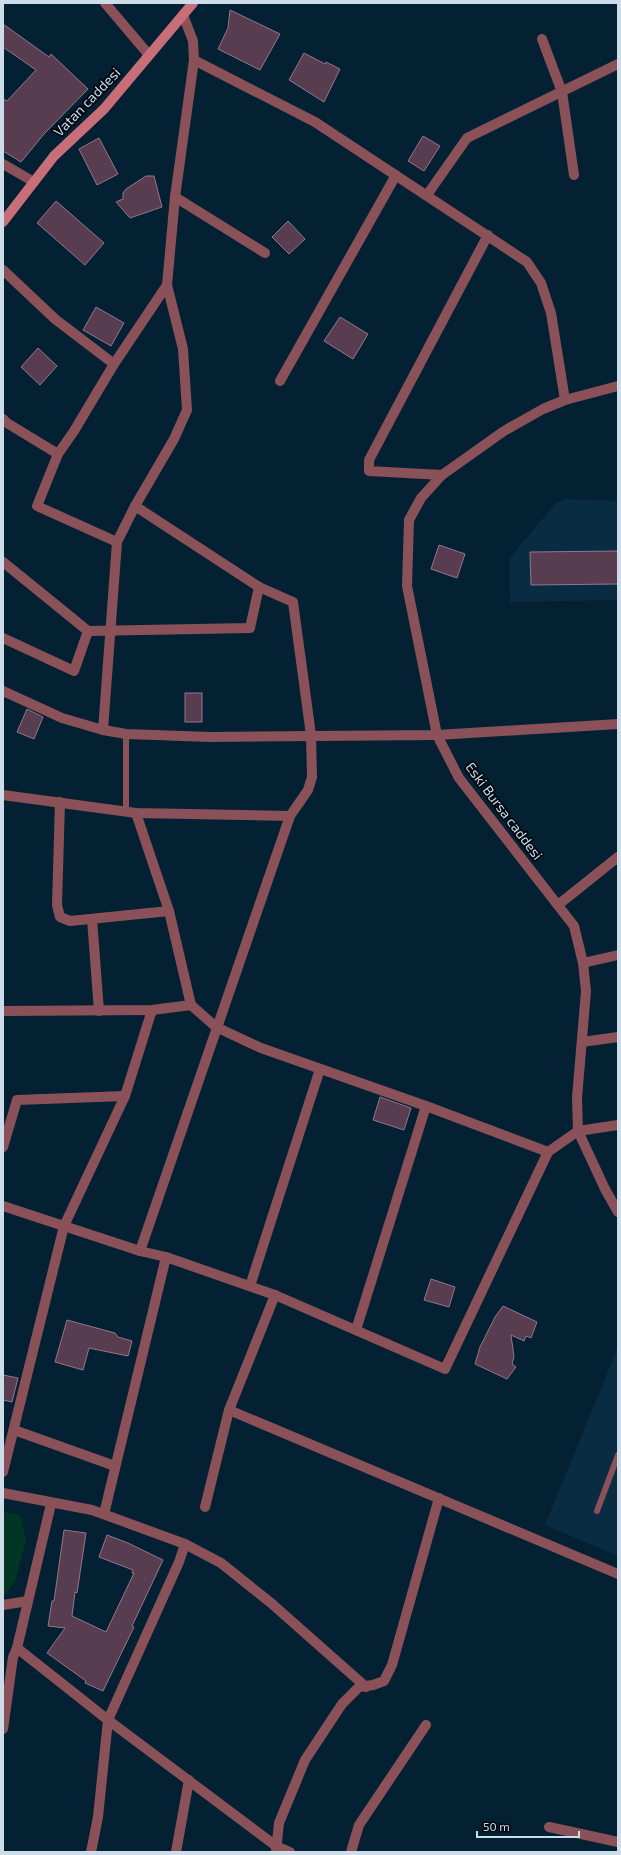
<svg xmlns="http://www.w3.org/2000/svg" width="621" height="1855" font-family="'Exo 2',sans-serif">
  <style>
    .built { fill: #092c43 }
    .green { fill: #003622 }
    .building { fill: #583c50; stroke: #95768c }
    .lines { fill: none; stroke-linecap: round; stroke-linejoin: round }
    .lane { stroke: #8a5258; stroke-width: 6 }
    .street { stroke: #8a5258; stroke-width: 10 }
    .secondary { stroke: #c86e79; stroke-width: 10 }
    .labels { text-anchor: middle; stroke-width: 4; stroke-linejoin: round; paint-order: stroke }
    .street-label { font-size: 14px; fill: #ccdce9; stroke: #010911 }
  </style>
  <rect width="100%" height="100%" fill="#042033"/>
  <g class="built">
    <path d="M565 499 618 501V600L510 602 509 559 555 504Z"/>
    <path d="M618 1347V1556L545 1525Z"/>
  </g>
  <path class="green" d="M3 1512 20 1515 26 1540 15 1581 6 1594H3Z"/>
  <g class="building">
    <path d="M230 10 280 34 260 70 218 49 228 28Z"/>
    <path d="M3 24 49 57 51 54 88 89 44 134 21 162 3 151V99L7 101 36 70 3 47Z"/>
    <path d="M304 53 325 64 326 62 340 69 324 102 289 80Z"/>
    <path d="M423 136 440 146 424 171 408 161Z"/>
    <path d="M99 138 118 174 97 185 79 149Z"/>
    <path d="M146 176H154L162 207 130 218 116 202 123 199V193L126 189Z"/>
    <path d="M56 201 104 243 85 265 37 223Z"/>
    <path d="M288 221 305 239 289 254 272 237Z"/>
    <path d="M96 307 124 323 111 346 83 330Z"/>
    <path d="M340 317 368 334 353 359 324 341Z"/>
    <path d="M38 348 57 366 40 385 21 367Z"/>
    <path d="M439 545 465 554 457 578 431 569Z"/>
    <path d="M618 551V584L531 585 530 552Z"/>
    <rect x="185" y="693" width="17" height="29"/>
    <path d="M27 709 43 717 34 739 17 732Z"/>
    <path d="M380 1097 411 1108 404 1130 373 1120Z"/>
    <path d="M431 1279 455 1287 449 1307 424 1300Z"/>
    <path d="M503 1306 537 1322 531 1338 526 1336 524 1341 511 1335 514 1357 512 1364 516 1367 507 1379 475 1364 480 1347 495 1317Z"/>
    <path d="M67 1320 115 1333 118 1337 132 1341 128 1356 89 1348 83 1370 55 1362Z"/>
    <path d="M3 1375 18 1378 12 1402 3 1400Z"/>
    <path d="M64 1530 86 1533 77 1593 75 1592 72 1616 106 1632 134 1573H132L133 1570 99 1557 107 1535 128 1543 163 1560 132 1626 134 1627 103 1691 85 1683 86 1681 47 1653 65 1628 48 1626 52 1601H54Z"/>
  </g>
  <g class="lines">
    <g class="lane">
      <path d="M126 811V734"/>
      <path d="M597 1511 618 1455"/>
    </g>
    <g class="street">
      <path d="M105 3 149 55"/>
      <path d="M542 39 562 92 574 175"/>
      <path d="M194 60 315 122 527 262 541 283 551 313 565 400"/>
      <path d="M3 164 34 182"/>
      <path d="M427 195 467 138 618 64"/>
      <path d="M175 197 265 253"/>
      <path d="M3 270 55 319 114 364"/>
      <path d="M280 381 396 175"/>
      <path d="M618 386 565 400 543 409 504 431 442 475 421 498 409 520 407 586 437 735 459 778 574 926 583 963 586 991 577 1098 578 1131 605 1189 618 1212"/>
      <path d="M3 419 7 423 58 454"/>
      <path d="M442 475 369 471V460L488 235"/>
      <path d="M135 506 259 587 293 602 311 735 312 777 308 790 290 816 140 1251"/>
      <path d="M117 542 37 506 58 454 74 431 114 364 167 285"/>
      <path d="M3 562 88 631 250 628 259 587"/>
      <path d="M3 638 74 671 88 631"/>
      <path d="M3 691 62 718 103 730 126 734 211 737 437 735 618 724"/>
      <path d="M103 730 117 542 135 506 174 439 187 410 183 349 167 285 175 197 194 60 193 41 183 15"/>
      <path d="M3 795 136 813 290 816"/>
      <path d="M60 802 57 905 60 917 70 921 169 911"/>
      <path d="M136 813 169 911 191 1005"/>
      <path d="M558 905 618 857"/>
      <path d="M92 919 99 1011"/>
      <path d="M583 963 618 955"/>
      <path d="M3 1011 152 1010 191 1005 216 1027 261 1048 426 1106 548 1152"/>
      <path d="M582 1042 618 1037"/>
      <path d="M3 1147 17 1100 125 1096"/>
      <path d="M3 1206 140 1251 166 1257 275 1295 445 1369 548 1152 578 1131 618 1125"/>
      <path d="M250 1286 320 1069"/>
      <path d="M356 1330 426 1106"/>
      <path d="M229 1410 618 1574"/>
      <path d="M14 1430 115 1466"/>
      <path d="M3 1472 64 1226 125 1096 152 1010"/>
      <path d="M3 1493 92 1510 185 1544 221 1563 271 1603 366 1687"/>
      <path d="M205 1507 229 1410 275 1295"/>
      <path d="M104 1514 166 1257"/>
      <path d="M3 1605 28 1601"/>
      <path d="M17 1648 51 1504"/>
      <path d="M3 1729 13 1657 17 1648 108 1720 276 1846 290 1852"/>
      <path d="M549 1827 618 1842"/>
      <path d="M276 1851 279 1823 305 1760 342 1704 359 1687 373 1685 384 1681 392 1665 439 1498"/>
      <path d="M91 1852 98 1817 108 1720 179 1562 185 1544"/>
      <path d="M176 1852 189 1780"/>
      <path d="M351 1852 359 1825 426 1725"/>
    </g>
    <path class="secondary" d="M3 222 54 156 104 109 193 3"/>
  </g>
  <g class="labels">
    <g class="street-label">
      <text transform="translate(87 102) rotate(-46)" y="5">Vatan caddesi</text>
      <text transform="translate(504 811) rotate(53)" y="5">Eski Bursa caddesi</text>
    </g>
  </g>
  <rect width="621" height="1855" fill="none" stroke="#ccdce9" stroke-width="8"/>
  <path d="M477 1831v6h102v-6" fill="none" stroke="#ccdce9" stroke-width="2"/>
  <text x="483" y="1831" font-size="12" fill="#ccdce9" stroke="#010911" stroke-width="3" paint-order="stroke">50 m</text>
</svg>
